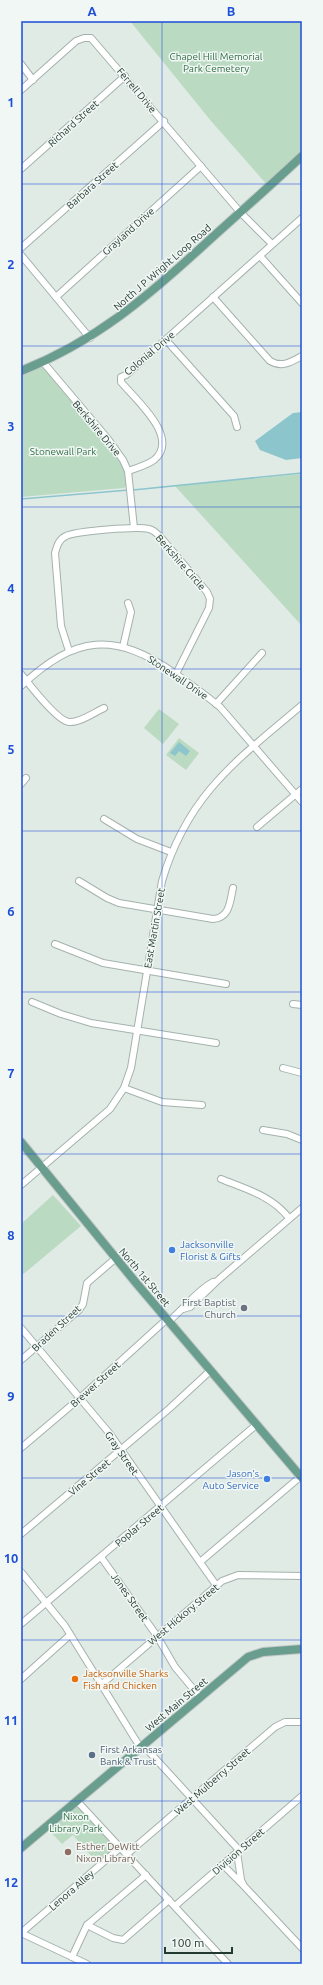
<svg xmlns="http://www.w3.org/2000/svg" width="323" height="1985" font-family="Ubuntu,sans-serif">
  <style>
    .green { fill: #bbdac2 }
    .water { fill: #8cc5cc }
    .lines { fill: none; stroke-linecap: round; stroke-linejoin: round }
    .stream { stroke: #8cc5cc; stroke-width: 1.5 }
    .minor-casing { stroke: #a4b2ad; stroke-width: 8 }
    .major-casing { stroke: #c1c8c6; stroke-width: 10 }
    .minor { stroke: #fff; stroke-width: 6 }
    .major { stroke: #699d8d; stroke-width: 8 }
    .grid { fill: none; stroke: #1d4ed8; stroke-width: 1; stroke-opacity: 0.55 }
    .shop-dot { fill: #3f7fe0; stroke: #f1f7f4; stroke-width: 1.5 }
    .worship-dot { fill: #6b7280; stroke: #f1f7f4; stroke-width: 1.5 }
    .food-dot { fill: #e8710a; stroke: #f1f7f4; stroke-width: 1.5 }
    .service-dot { fill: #5c6f8a; stroke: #f1f7f4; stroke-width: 1.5 }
    .education-dot { fill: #8d6e63; stroke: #f1f7f4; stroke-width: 1.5 }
    .labels { text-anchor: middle; stroke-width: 3; stroke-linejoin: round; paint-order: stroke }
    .park-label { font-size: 10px; fill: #306e45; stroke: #f1f7f4 }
    .street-label { font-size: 10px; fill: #233a33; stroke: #f1f7f4 }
    .shop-label { font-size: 10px; fill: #366cbe; stroke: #f1f7f4; text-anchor: start }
    .worship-label { font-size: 10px; fill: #5b616d; stroke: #f1f7f4; text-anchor: end }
    .food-label { font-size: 10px; fill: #c56008; stroke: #f1f7f4; text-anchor: start }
    .service-label { font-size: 10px; fill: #4e5e75; stroke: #f1f7f4; text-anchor: start }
    .education-label { font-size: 10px; fill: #785e54; stroke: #f1f7f4; text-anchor: start }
    .neatline { fill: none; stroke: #1d4ed8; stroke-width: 1.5 }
    .grid-label { font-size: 13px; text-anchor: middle; font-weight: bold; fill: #1d4ed8 }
  </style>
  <rect width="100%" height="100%" fill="#e1ebe6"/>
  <g class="green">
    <path d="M130 21H302V156L269 187 211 121Z"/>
    <path d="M43 362 118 453 130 484 124 488 21 497V371Z"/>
    <path d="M302 474V626L175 486Z"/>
    <path d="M159 709 179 724 163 744 144 728Z"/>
    <path d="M179 738 199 753 186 770 166 755Z"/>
    <path d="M53 1195 81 1226 21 1276V1224Z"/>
    <path d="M77 1801 120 1847 99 1865 73 1835 62 1844 46 1827Z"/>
  </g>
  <g class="water">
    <path d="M302 412V458L286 460 260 450 255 441 293 413Z"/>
    <path d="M179 742 190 751 186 756 179 751 175 756 170 753Z"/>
  </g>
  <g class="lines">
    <g class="stream">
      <path d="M133 490 302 473"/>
      <path d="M21 499 129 490"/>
    </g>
    <g class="minor-casing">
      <g id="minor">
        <path d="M21 64 33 80"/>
        <path d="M21 90 76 41 84 38H91L240 212 272 244"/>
        <path d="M21 169 125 76"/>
        <path d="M21 248 164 121"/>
        <path d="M21 255 90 338"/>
        <path d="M260 256 302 303"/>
        <path d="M56 297 201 166"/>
        <path d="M213 297 270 361C282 368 291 362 302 356"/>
        <path d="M166 340 234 416 237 427"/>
        <path d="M43 362 108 439 123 460 128 471 134 528"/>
        <path d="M128 471C137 468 147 465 154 460 181 438 135 399 121 382V377L126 375 302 218"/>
        <path d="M123 647 131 612 128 603"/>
        <path d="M69 651 61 626 55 553C57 546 59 539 66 536 76 531 138 526 149 529 155 530 159 536 163 540L207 592 210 599 209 608 176 674"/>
        <path d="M21 674C29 684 57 721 69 722 80 723 95 712 104 708"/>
        <path d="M21 686C76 635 114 631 176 674 191 685 206 695 220 707L302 802"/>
        <path d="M216 704 262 653"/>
        <path d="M21 784 26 778"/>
        <path d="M104 819 137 839 171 852"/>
        <path d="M257 827 302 789"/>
        <path d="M79 881 107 898 119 903 213 919C230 918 230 901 233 888"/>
        <path d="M55 944 103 963 226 984"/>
        <path d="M32 1002 61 1014 91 1023 216 1043"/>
        <path d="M293 1004 302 1005"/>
        <path d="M283 1068 302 1073"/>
        <path d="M124 1088 162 1102 202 1105"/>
        <path d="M263 1130 287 1134 302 1140"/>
        <path d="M221 1179C246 1189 272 1196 289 1218"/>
        <path d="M21 1185 110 1109 124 1088 131 1068 162 881C188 794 236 761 302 705"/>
        <path d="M183 1309 190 1307 217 1281 302 1208"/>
        <path d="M169 1321C184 1309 196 1291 213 1282"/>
        <path d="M21 1328 110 1434 216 1585"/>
        <path d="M21 1360 79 1310 83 1304 87 1283 116 1258"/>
        <path d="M21 1448 80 1398 167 1319"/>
        <path d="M21 1534 170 1408 210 1371"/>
        <path d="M101 1557 157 1636 175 1667 200 1697"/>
        <path d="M200 1562 300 1477"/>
        <path d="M21 1572 65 1626 140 1747"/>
        <path d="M21 1624 256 1425"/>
        <path d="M21 1679 70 1635"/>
        <path d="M102 1684 222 1581 238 1575 302 1576"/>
        <path d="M143 1745 239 1850"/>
        <path d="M77 1801 228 1964"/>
        <path d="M237 1852 241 1880 244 1886 302 1948"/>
        <path d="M127 1854 275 1727 285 1722H302"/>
        <path d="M223 1865 243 1885"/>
        <path d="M175 1906 302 1796"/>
        <path d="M87 1925 113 1938 123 1940 169 1900"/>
        <path d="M21 1933 121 1847"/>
        <path d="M21 1933 87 1964"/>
        <path d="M72 1957 87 1925 146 1875"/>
      </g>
    </g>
    <g class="major-casing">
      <g id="major">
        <path d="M21 371C96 341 146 298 205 244 237 215 270 186 302 156"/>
        <path d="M21 1142 137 1284 302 1478"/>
        <path d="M21 1848 248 1657 263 1652 302 1649"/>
      </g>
    </g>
    <use href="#minor" class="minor"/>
    <use href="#major" class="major"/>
  </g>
  <path class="grid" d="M162 21V1964M21 184H302M21 346H302M21 507H302M21 669H302M21 831H302M21 992H302M21 1154H302M21 1316H302M21 1478H302M21 1640H302M21 1801H302"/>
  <g class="shop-dot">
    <circle cx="172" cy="1250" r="4"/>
    <circle cx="267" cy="1479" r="4"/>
  </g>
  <circle class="worship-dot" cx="244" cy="1308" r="4"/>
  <circle class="food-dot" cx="75" cy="1679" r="4"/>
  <circle class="service-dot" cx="92" cy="1755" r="4"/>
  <circle class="education-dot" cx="68" cy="1852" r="4"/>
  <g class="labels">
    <g class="park-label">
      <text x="216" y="60">Chapel Hill Memorial<tspan x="216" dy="12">Park Cemetery</tspan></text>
      <text x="63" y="455">Stonewall Park</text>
      <text x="76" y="1820">Nixon<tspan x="76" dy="12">Library Park</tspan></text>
    </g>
    <g class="street-label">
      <text transform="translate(137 90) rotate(50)" y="4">Ferrell Drive</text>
      <text transform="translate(73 123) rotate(-42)" y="4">Richard Street</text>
      <text transform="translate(92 185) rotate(-42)" y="4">Barbara Street</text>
      <text transform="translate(128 231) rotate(-42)" y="4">Grayland Drive</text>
      <text transform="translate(162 267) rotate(-41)" y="4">North J P Wright Loop Road</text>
      <text transform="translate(149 353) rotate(-40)" y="4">Colonial Drive</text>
      <text transform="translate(97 428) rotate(50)" y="4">Berkshire Drive</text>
      <text transform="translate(181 562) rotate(49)" y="4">Berkshire Circle</text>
      <text transform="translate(178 677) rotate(34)" y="4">Stonewall Drive</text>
      <text transform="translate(154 928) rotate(-80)" y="4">East Martin Street</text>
      <text transform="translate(145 1277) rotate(50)" y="4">North 1st Street</text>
      <text transform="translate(56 1328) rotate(-43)" y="4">Braden Street</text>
      <text transform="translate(95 1384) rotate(-42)" y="4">Brewer Street</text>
      <text transform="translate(122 1453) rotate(55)" y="4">Gray Street</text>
      <text transform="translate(89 1477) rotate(-40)" y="4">Vine Street</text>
      <text transform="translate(139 1525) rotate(-40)" y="4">Poplar Street</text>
      <text transform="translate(130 1597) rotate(55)" y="4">Jones Street</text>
      <text transform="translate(183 1614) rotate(-40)" y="4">West Hickory Street</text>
      <text transform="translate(176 1704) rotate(-40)" y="4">West Main Street</text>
      <text transform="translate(212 1781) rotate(-41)" y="4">West Mulberry Street</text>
      <text transform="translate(238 1851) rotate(-41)" y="4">Division Street</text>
      <text transform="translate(71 1890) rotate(-41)" y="4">Lenora Alley</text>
    </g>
    <g class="shop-label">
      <text x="180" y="1248">Jacksonville<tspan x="180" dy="12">Florist &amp; Gifts</tspan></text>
      <text x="259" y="1477" text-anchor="end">Jason's<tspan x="259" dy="12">Auto Service</tspan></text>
    </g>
    <g class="worship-label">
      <text x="236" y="1306">First Baptist<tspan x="236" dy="12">Church</tspan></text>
    </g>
    <g class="food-label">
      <text x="83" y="1677">Jacksonville Sharks<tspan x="83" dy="12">Fish and Chicken</tspan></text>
    </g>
    <g class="service-label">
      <text x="100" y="1753">First Arkansas<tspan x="100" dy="12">Bank &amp; Trust</tspan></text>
    </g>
    <g class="education-label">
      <text x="76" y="1850">Esther DeWitt<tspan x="76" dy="12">Nixon Library</tspan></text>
    </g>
  </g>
  <rect width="323" height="1985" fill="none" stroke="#f1f7f4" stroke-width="44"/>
  <path d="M165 1947v6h67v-6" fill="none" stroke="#233a33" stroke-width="2"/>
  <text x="171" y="1947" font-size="12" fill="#233a33" stroke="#f1f7f4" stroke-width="3" paint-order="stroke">100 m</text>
  <rect x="22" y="22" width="279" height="1941" class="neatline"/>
  <g class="grid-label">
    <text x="92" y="16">A</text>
    <text x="231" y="16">B</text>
    <text x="11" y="107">1</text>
    <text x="11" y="269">2</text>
    <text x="11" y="431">3</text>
    <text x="11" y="593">4</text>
    <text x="11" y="754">5</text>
    <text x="11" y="916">6</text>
    <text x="11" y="1078">7</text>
    <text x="11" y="1240">8</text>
    <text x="11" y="1401">9</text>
    <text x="11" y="1563">10</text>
    <text x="11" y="1725">11</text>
    <text x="11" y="1887">12</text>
  </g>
</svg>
